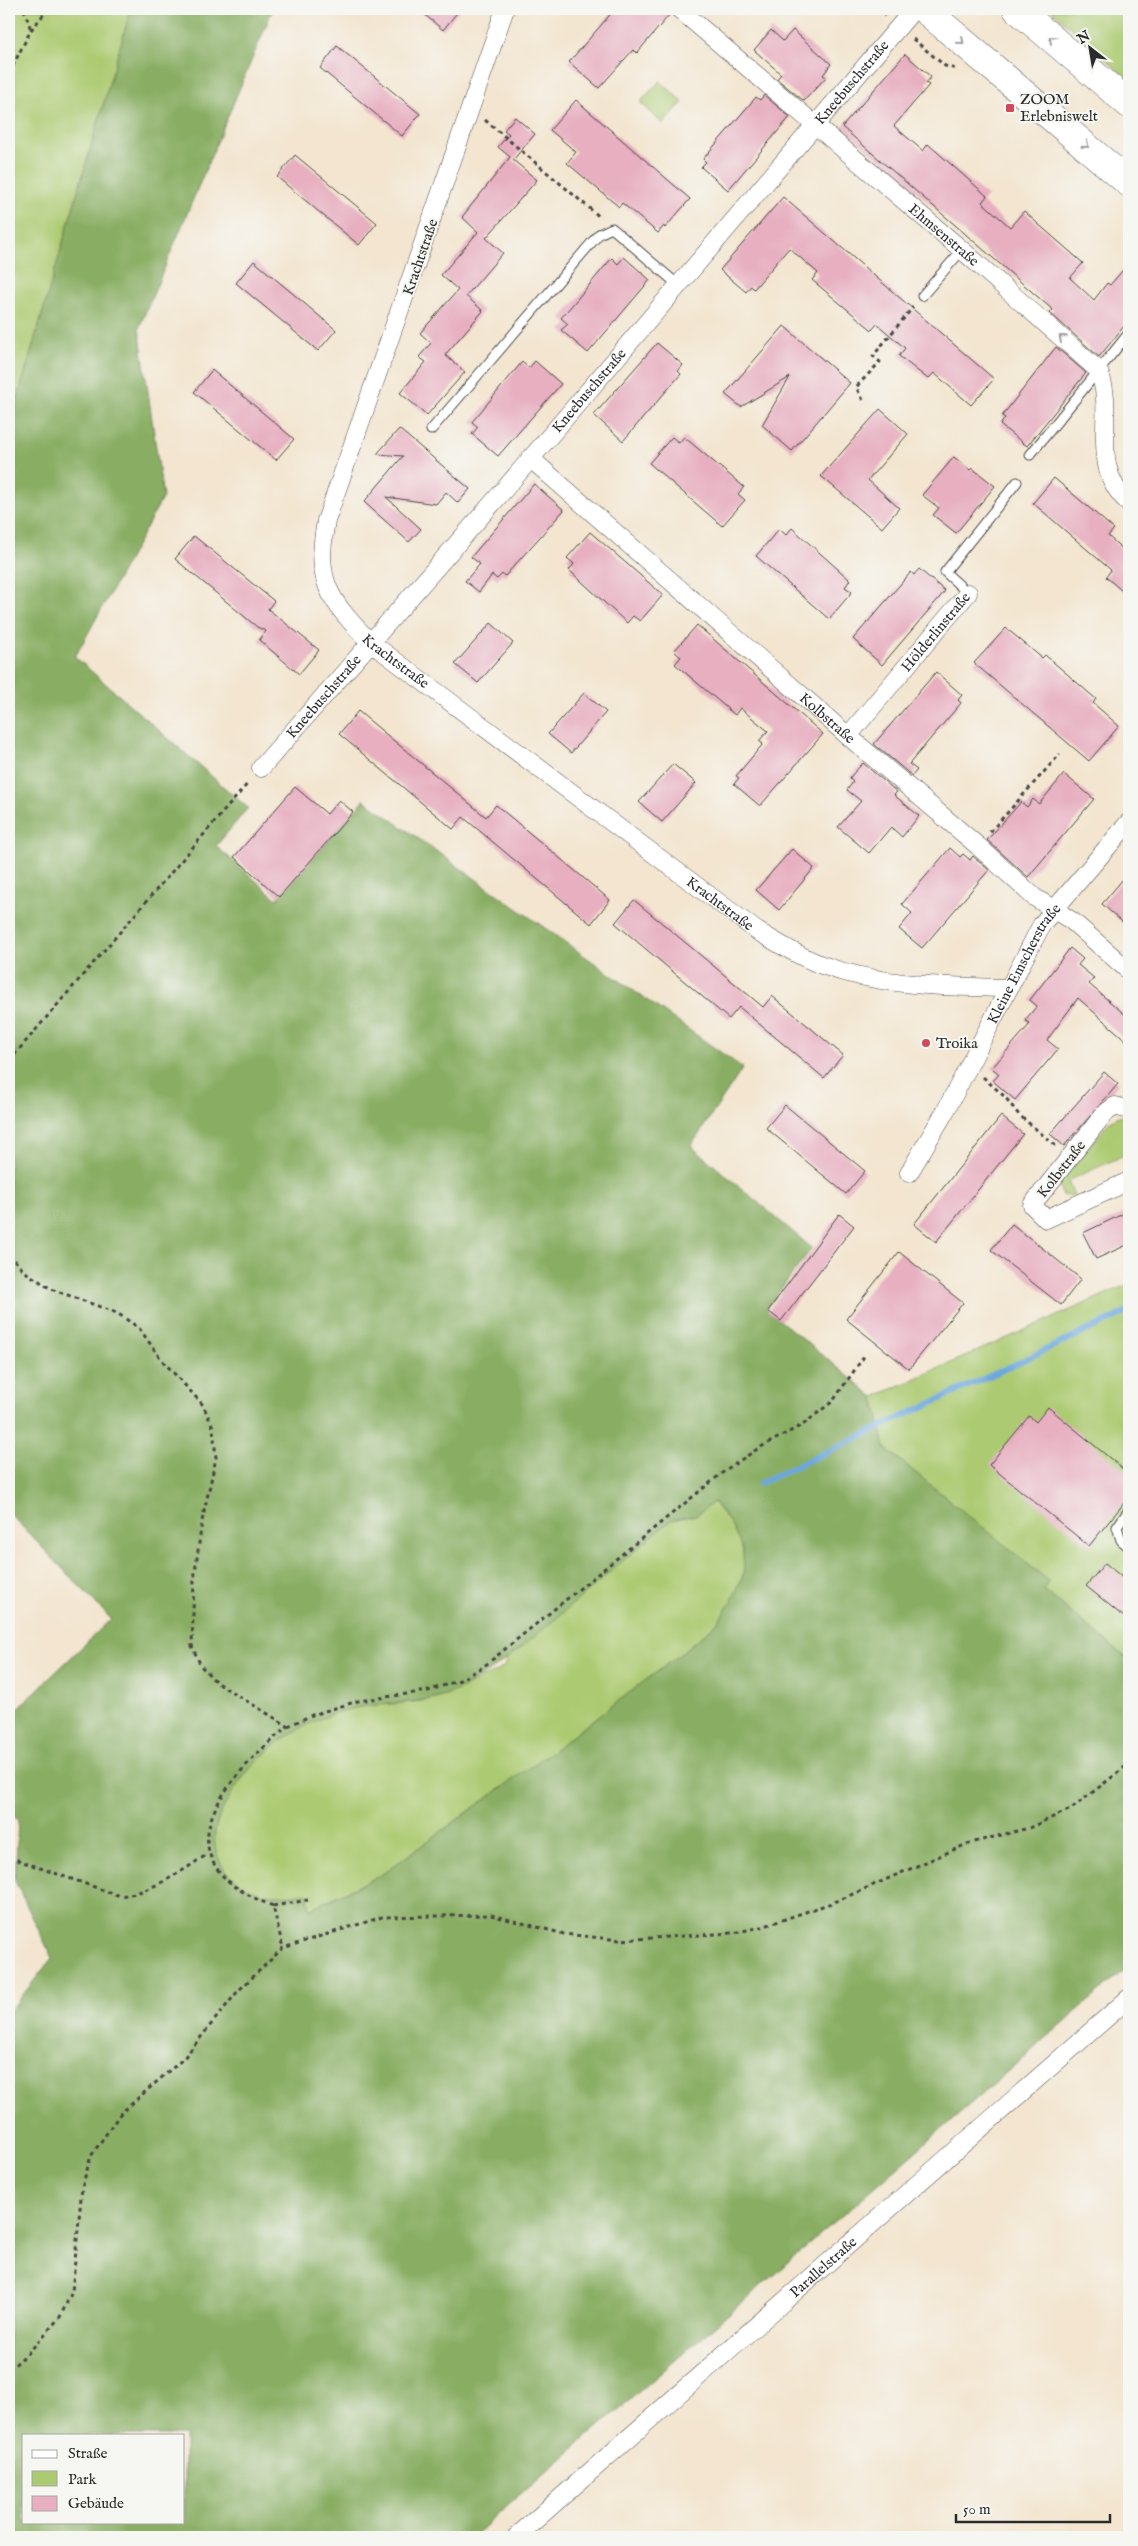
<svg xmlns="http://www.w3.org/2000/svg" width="1138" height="2546" font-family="'IM FELL English',serif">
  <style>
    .green { fill: #acca71; stroke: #6c7a4e }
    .forest { fill: #89ae63; stroke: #5a6c47; fill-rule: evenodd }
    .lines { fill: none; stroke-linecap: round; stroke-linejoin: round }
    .stream { stroke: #6ca7dd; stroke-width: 6 }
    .building { fill: #e7afc0 }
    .lane-casing { stroke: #494744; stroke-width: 11 }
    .street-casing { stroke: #494744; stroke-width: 19 }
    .primary-casing { stroke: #494744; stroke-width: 29 }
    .path { stroke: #494744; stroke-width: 3; stroke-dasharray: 4 4; stroke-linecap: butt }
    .lane { stroke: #fff; stroke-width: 9 }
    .street { stroke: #fff; stroke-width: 18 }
    .primary { stroke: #fff; stroke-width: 28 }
    .oneway { stroke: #a0a0a0 }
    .poi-dot { fill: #d1495b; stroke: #f6f6f2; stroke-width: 2 }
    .labels { text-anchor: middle; stroke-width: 4; stroke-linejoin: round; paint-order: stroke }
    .street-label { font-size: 15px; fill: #2b2b2b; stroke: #f6f6f2 }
    .poi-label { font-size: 15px; fill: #2b2b2b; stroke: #f6f6f2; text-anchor: start }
  </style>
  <rect width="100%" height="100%" fill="#f6f6f2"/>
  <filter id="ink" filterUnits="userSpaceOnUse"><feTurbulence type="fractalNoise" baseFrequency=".02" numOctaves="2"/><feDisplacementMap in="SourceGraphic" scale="10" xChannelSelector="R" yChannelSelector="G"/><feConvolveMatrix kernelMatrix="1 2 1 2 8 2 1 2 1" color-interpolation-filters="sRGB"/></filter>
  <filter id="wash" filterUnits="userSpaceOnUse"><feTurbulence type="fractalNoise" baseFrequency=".0096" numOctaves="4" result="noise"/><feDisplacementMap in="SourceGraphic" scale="20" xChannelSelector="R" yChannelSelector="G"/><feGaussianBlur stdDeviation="1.12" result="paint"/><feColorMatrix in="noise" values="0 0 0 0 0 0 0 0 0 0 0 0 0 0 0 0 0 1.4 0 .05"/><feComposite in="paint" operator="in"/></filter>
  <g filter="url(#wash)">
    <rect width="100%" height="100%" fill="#f3e5cf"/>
    <g class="green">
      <path d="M9 9H131L9 428Z"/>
      <path d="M1050 9H1129V80Z"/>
      <path d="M660 81 683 102 663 124 640 102Z"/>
      <path d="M1119 1116 1129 1119V1153L1068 1181 1074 1195 1063 1196 1059 1187 1061 1182 1111 1120Z"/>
      <path d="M1129 1284V1660L1043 1590 1048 1581 885 1448 874 1397Z"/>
      <path d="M713 1502 730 1523 743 1550 744 1573 733 1599 718 1622 682 1653 551 1752 381 1875 310 1909 307 1893C283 1897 257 1897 238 1882 214 1863 208 1840 221 1812 242 1768 286 1727 334 1712 368 1702 405 1707 439 1697 462 1690 483 1678 504 1667L508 1653 671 1520 696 1515Z"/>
    </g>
    <path class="forest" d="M131 9H273L139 328 163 497 75 657 248 808 216 846 277 899 364 800 743 1068 691 1146 812 1248 766 1309 874 1397 885 1448 1049 1581 1043 1590 1129 1660V1966L472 2537H9V2012L52 1958 15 1881 18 1821 9 1810V1717L111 1619 9 1513V428ZM714 1502 730 1523 743 1550 744 1573 733 1599 718 1622 682 1653 551 1752 381 1875 310 1909 307 1893C284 1897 258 1897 238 1882 215 1864 208 1840 221 1813 248 1755 304 1715 367 1706 400 1702 436 1703 466 1686 502 1665 533 1638 565 1611 600 1580 636 1550 671 1520L696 1515ZM24 2435H184V2522H24Z"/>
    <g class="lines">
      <path class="stream" d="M760 1483 1129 1311"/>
    </g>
    <g id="blocks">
      <g class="building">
        <path d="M418 9H460L443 30Z"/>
        <path d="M615 9H669L670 14 637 53 633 50 599 88 569 62Z"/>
        <path d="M771 30 783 41 793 30 831 64 823 75 826 77 804 101 777 79 781 74 754 50Z"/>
        <path d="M337 46 420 114 402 136 320 68Z"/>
        <path d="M905 54 931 77 926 83 929 85 894 126 923 151 928 144 987 196 982 202 1010 227 1024 211 1037 223 1083 263 1070 278 1094 300 1107 283 1110 285 1129 263V320L1099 357 1050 313 1053 310 842 127Z"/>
        <path d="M764 95 790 117 728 190 701 167 706 162 703 159 756 97 760 100Z"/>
        <path d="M576 100 690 199 665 228 664 226 658 233 622 203 619 207 567 163 576 152 550 130Z"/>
        <path d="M515 117 535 134 513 160 537 180 486 238 503 253 466 296 483 311 445 355 465 372 427 415 400 393 426 362 419 357 431 343 420 333 458 290 441 275 478 232 462 217 510 157 498 147 509 134 504 130Z"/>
        <path d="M295 155 377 223 359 245 277 177Z"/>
        <path d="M783 197 994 379 971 405 934 373 928 379 899 356 905 348 877 324 872 330 812 280 818 273 789 248 754 289 751 286 746 292 720 270Z"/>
        <path d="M624 257 650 280 588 353 561 330 568 324 561 318 612 258 618 264Z"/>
        <path d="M254 261 336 330 318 351 236 283Z"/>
        <path d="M784 326 850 383 792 451 762 425 790 377 741 407 725 394Z"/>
        <path d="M657 343 683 365 678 371 681 374 623 441 594 415Z"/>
        <path d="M1056 347 1086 373 1027 446 1000 425 1005 418 1002 416Z"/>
        <path d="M535 361 561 384 498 456 472 434 478 427 472 422 522 362 529 368Z"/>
        <path d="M212 370 294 439 276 460 194 392Z"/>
        <path d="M880 409 908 434 868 480 899 508 882 528 821 476Z"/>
        <path d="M399 429 470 489 458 503 446 492 436 504 386 497 421 529 409 542 364 502 403 456 377 454Z"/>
        <path d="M672 437 679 443 684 437 744 487 738 494 745 500 722 526 649 463Z"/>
        <path d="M954 457 970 470 972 468 995 486 956 533 933 515 939 508 922 495Z"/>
        <path d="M1054 478 1114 529 1108 536 1126 552 1129 549V597L1106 577 1111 570 1033 503Z"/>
        <path d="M534 484 564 510 505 576 502 574 497 579 492 575 479 592 465 581 480 564 471 557Z"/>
        <path d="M792 528 850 580 845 587 852 592 829 619 756 556 779 529 786 535Z"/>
        <path d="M590 532 663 595 640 621 633 616 627 623 569 570 574 564 567 558Z"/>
        <path d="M194 536 274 601 268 609 319 650 299 674 259 640 266 631 257 627 175 559Z"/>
        <path d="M919 569 945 591 882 665 853 639 911 572 914 575Z"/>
        <path d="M491 623 513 643 478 683 455 664Z"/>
        <path d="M697 625 823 734 760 806 734 784 739 778 736 776 763 744 759 741 768 731 740 708 735 715 675 664 681 657 674 651Z"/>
        <path d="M1006 628 1042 658 1045 655 1096 699 1093 703 1119 726 1089 761 974 663Z"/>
        <path d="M936 672 962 695 958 700 961 703 909 764 917 770 912 776 874 744Z"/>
        <path d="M584 693 606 712 571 753 548 734Z"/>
        <path d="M358 711 486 817 496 805 610 900 591 924 463 817 453 829 339 734Z"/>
        <path d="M863 763 897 792 894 795 919 816 902 837 891 827 869 853 838 827 861 801 847 790 853 782 850 779 851 776Z"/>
        <path d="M673 764 696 783 662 822 639 802Z"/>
        <path d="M1064 774 1094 799 1028 877 987 840 1021 802 1027 807 1033 799 1039 804Z"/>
        <path d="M295 787 327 814 339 800 353 812 279 897 234 857Z"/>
        <path d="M950 848 960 857 963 854 970 860 973 856 989 870 922 948 899 929 912 913 902 904Z"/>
        <path d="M792 849 814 868 779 910 756 890Z"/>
        <path d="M1129 872V928L1102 904Z"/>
        <path d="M634 900 763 1007 772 996 843 1055 824 1078 739 1007 729 1019 615 923Z"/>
        <path d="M1070 948 1083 959 1078 965 1094 978 1089 984 1129 1018V1043L1078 998 1047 1040 1058 1049 1015 1100 993 1081 999 1074 992 1068 1030 1024 1025 1020 1037 1006 1030 1000Z"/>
        <path d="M1104 1072 1118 1084 1064 1146 1050 1134Z"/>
        <path d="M785 1105 865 1171 846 1194 766 1128Z"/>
        <path d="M1001 1116 1023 1134 936 1242 914 1224Z"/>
        <path d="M1129 1211V1244L1096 1259 1083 1233Z"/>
        <path d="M839 1214 854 1226 781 1321 768 1311Z"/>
        <path d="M1012 1224 1081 1279 1061 1305 991 1250Z"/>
        <path d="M899 1252 963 1303 909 1369 846 1319Z"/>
        <path d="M1048 1407 1129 1474V1497L1089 1546 989 1465 1029 1416 1036 1422Z"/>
        <path d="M1105 1563 1129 1583V1621L1086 1586Z"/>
      </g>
    </g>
  </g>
  <g filter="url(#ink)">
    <use href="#blocks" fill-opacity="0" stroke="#494744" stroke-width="1"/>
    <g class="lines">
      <g class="lane-casing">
        <g id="lane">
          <path d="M922 296 962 250"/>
          <path d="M431 430 599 234 612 228 677 284"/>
          <path d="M1030 455 1129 333"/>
          <path d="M968 593 945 572 1017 482"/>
          <path d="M1129 1510 1117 1527 1121 1540 1129 1547"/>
        </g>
      </g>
      <g class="street-casing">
        <g id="street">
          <path id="s1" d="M505 9 326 521C315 581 328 599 370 642L757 931C778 943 799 957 822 965 882 987 945 986 1008 988"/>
          <path id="s2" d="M679 9 962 250 1098 370C1118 411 1086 465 1129 503"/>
          <path id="s3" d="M530 458 848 736 978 846 1034 897 1072 921 1129 971"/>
          <path id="s4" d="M848 736 968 593"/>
          <path id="s5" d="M261 768 503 491 914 9"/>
          <path d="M1129 1110 1115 1106 1104 1114 1032 1205 1046 1219 1129 1181"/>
          <path id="s6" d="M909 1173 946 1110 1042 924 1129 822"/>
          <path id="s7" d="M516 2537 1129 1998"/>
        </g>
      </g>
      <g class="primary-casing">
        <g id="primary">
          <path d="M924 9 1129 183"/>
          <path d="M1017 9 1129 104"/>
        </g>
      </g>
      <g class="path">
        <path d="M24 9 31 30"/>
        <path d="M879 9 886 15"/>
        <path d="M913 39 945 66 956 69"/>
        <path d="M9 73 31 30 48 9"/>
        <path d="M485 120 601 218"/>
        <path d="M863 400 856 387 880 362 873 356 913 307"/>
        <path d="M990 832 1060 754"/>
        <path d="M9 1061 249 782"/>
        <path d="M983 1077 1005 1097 1019 1115 1056 1146"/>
        <path d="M9 1254 24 1271 51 1289 117 1313 139 1328 161 1359 203 1405 213 1427 216 1458 202 1521 194 1580 192 1646 201 1666 217 1683 288 1726C221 1782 154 1861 273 1906L283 1948"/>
        <path d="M288 1726 312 1715 358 1701 428 1691 460 1680 483 1667 727 1469 759 1448 804 1424 833 1401 865 1355"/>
        <path d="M9 1857 120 1896C153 1892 180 1872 208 1854"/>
        <path d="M273 1906 308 1900"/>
        <path d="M9 2370 31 2350 60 2317 72 2292 82 2187 91 2156 120 2114 184 2058 238 1991 283 1948 382 1917 491 1915 564 1934 621 1940 733 1933 762 1927 837 1901 967 1844 1029 1828 1071 1809 1129 1764"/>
      </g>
      <use href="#lane" class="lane"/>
      <use href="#street" class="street"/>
      <use href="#primary" class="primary"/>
    </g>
    <defs><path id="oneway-chevron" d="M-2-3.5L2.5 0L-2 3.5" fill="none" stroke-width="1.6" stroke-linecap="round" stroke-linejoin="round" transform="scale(1.25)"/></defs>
    <g class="oneway">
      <use href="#oneway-chevron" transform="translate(1052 39) rotate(-139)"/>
      <use href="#oneway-chevron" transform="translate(961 41) rotate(41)"/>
      <use href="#oneway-chevron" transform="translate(1086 145) rotate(40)"/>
      <use href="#oneway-chevron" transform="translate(1062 338) rotate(-139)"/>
    </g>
  </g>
  <g class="poi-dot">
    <rect x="1005" y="103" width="10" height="10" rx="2.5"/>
    <circle cx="926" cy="1043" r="5"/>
  </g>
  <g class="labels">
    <g class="street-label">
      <text dy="5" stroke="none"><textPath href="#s5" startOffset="905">Kneebuschstraße</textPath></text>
      <text dy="5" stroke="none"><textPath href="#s2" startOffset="348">Ehmsenstraße</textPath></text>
      <text transform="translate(420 257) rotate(-71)" y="5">Krachtstraße</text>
      <text dy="5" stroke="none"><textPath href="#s5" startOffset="500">Kneebuschstraße</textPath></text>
      <text dy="5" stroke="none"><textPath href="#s4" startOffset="136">Hölderlinstraße</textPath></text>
      <text dy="5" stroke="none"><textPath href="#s1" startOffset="711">Krachtstraße</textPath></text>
      <text dy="5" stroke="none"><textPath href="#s5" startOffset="95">Kneebuschstraße</textPath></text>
      <text dy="5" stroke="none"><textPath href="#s3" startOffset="395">Kolbstraße</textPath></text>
      <text dy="5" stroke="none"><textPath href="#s1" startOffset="1116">Krachtstraße</textPath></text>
      <text dy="5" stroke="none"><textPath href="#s6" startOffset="239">Kleine Emscherstraße</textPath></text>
      <text transform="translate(1061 1169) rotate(-52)" y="5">Kolbstraße</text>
      <text dy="5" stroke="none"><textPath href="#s7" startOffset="409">Parallelstraße</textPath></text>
    </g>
    <g class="poi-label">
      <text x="1020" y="104">ZOOM<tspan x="1020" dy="17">Erlebniswelt</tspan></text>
      <text x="936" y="1048">Troika</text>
    </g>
  </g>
  <rect width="1138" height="2546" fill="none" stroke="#f6f6f2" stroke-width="30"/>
  <rect x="22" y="2434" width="162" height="90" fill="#f6f6f2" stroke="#a5a5a2"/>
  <rect x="32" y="2450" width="25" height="8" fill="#ffffff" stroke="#a5a5a2"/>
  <text x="68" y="2458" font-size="15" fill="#2b2b2b">Straße</text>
  <rect x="32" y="2471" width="25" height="15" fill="#acca71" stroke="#a5a5a2"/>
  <text x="68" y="2484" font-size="15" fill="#2b2b2b">Park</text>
  <rect x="32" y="2496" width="25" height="15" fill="#e7afc0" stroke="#a5a5a2"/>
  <text x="68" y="2508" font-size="15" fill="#2b2b2b">Gebäude</text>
  <g transform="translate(1090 48) rotate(329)" stroke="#f6f6f2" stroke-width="4" paint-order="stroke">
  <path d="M0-4L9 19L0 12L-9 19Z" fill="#2b2b2b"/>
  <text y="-8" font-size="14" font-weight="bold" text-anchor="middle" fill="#2b2b2b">N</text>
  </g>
  <path d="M956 2514v8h154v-8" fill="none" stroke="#2b2b2b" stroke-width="2.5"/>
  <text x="963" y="2514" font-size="15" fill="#2b2b2b" stroke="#f6f6f2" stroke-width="4" paint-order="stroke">50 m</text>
</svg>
